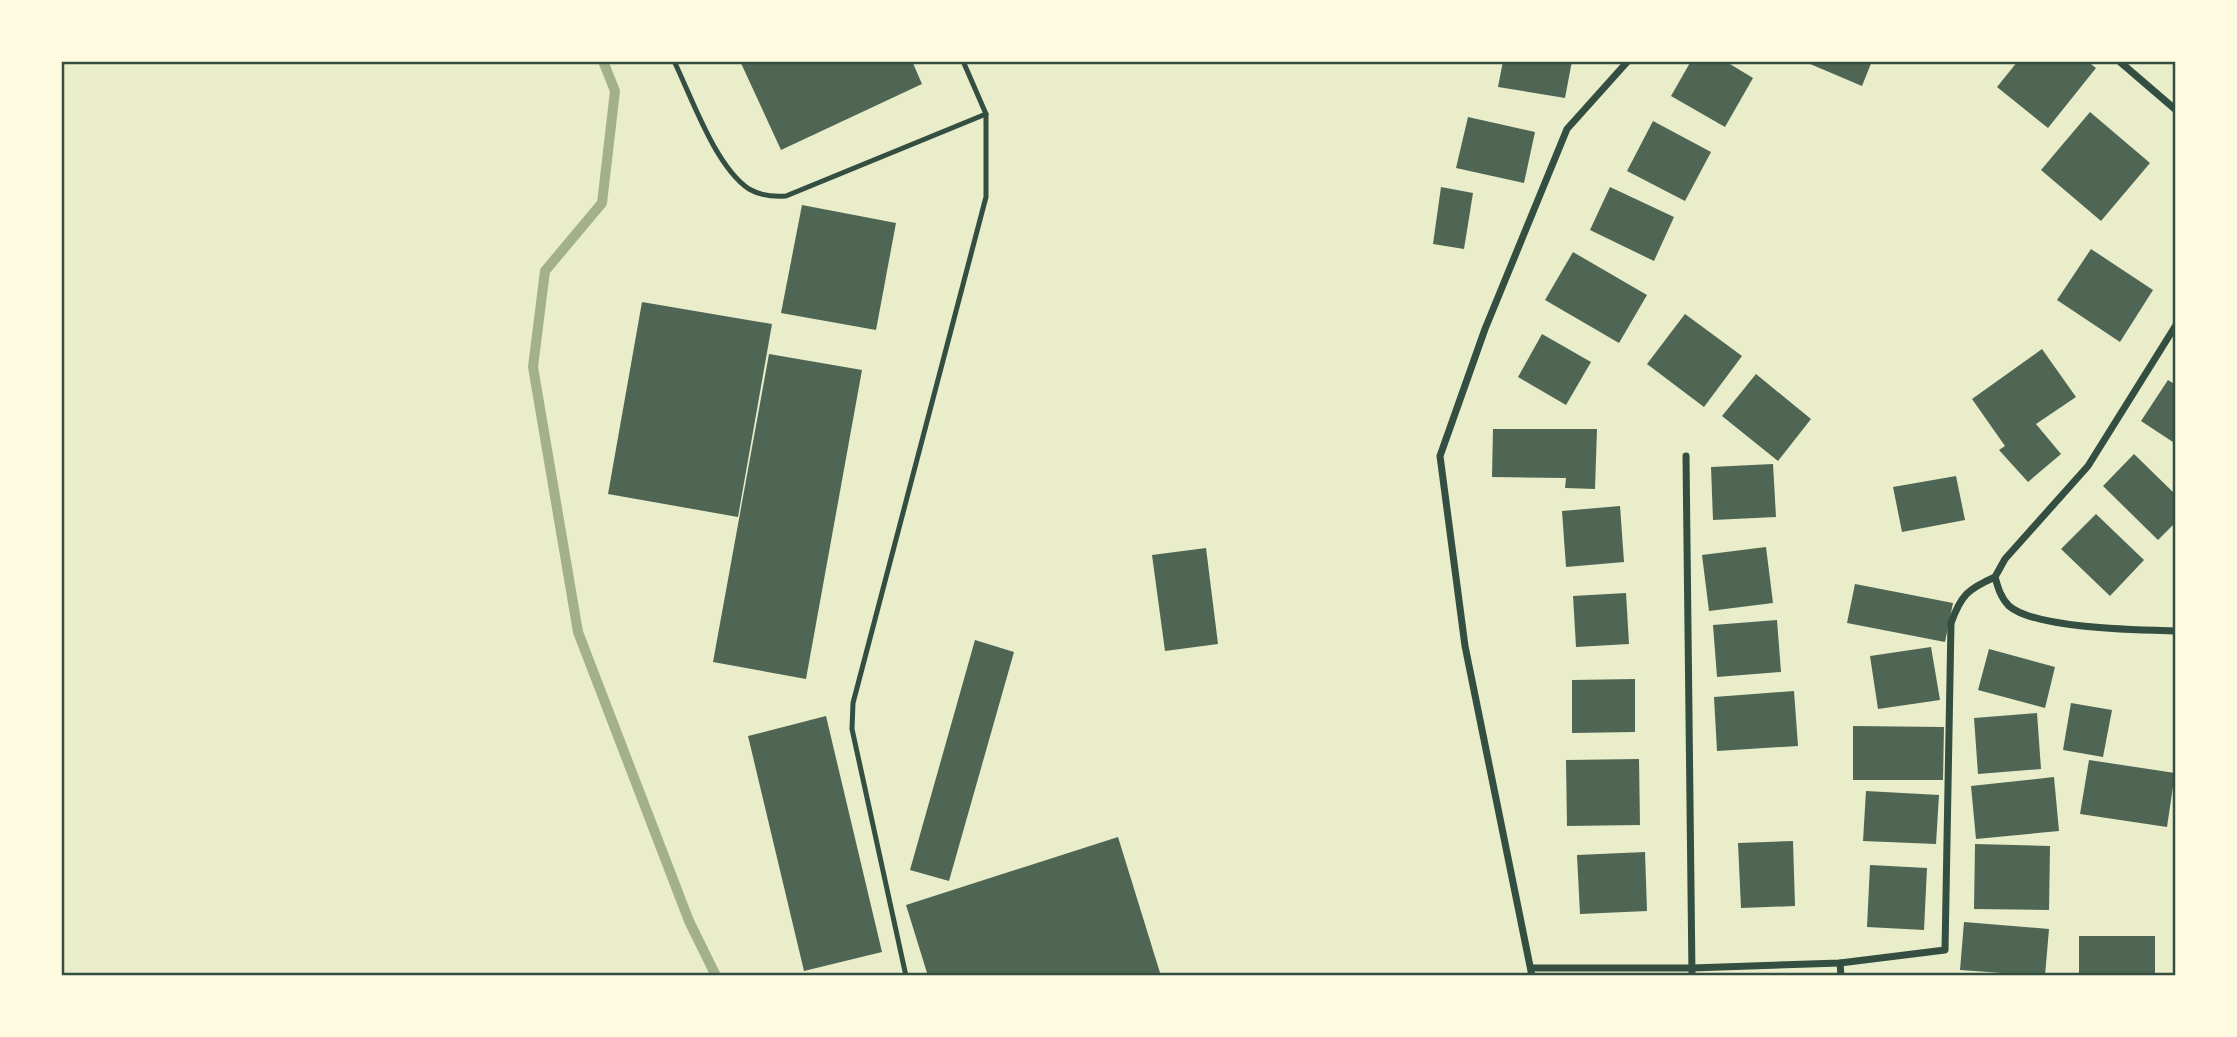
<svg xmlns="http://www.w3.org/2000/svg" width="2237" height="1037" font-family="'Libre Baskerville',serif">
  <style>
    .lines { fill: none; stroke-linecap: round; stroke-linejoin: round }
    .stream { stroke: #a3b18a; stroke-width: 10 }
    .building { fill: #4f6655 }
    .service { stroke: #344e41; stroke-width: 5 }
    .minor { stroke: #344e41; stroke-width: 7 }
    .neatline { fill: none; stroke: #344e41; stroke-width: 2.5 }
  </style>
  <rect width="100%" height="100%" fill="#e9edc9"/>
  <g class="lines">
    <path class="stream" d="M603 61 615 91 602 203 545 271 533 367 578 632 689 921 716 976"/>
  </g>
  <g class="building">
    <path d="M740 61H912L922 84 781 150Z"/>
    <path d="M1503 61H1572L1565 98 1498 87Z"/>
    <path d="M1691 61H1725L1753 78 1725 127 1671 96Z"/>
    <path d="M1803 61H1872L1862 86Z"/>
    <path d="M2018 61H2087L2096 68 2048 128 1997 87Z"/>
    <path d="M2090 112 2150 163 2101 221 2041 170Z"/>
    <path d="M1468 117 1535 132 1524 183 1456 168Z"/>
    <path d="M1653 121 1711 152 1685 201 1627 171Z"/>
    <path d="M1441 187 1473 193 1464 249 1433 244Z"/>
    <path d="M1610 187 1674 217 1654 261 1590 230Z"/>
    <path d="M802 205 896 223 876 330 781 313Z"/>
    <path d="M2091 249 2153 290 2120 342 2057 300Z"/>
    <path d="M1573 252 1647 295 1619 343 1545 300Z"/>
    <path d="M642 302 772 324 738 517 608 494Z"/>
    <path d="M1685 314 1742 356 1704 407 1647 364Z"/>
    <path d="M1542 334 1591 362 1566 405 1518 377Z"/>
    <path d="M2042 349 2076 397 2036 424 2061 454 2028 482 1999 450 2005 446 1972 399Z"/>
    <path d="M769 354 862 370 806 679 713 662Z"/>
    <path d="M1756 374 1811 419 1778 461 1722 416Z"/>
    <path d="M2168 380 2176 385V444L2141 421Z"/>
    <path d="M1493 429H1597L1595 489 1565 488 1566 478 1492 477Z"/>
    <path d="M2134 454 2176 495V522L2158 540 2103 486Z"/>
    <path d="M1773 464 1776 517 1713 520 1711 467Z"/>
    <path d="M1956 476 1965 520 1902 532 1893 487Z"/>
    <path d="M1620 506 1624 562 1566 567 1562 511Z"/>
    <path d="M2096 514 2144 560 2110 596 2061 549Z"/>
    <path d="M1766 547 1773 603 1709 611 1702 555Z"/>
    <path d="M1206 548 1218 644 1165 651 1152 555Z"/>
    <path d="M1855 584 1953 603 1945 642 1847 623Z"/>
    <path d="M1626 593 1629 644 1576 647 1573 596Z"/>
    <path d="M1777 620 1781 672 1717 677 1713 625Z"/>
    <path d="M975 640 1014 652 949 881 910 870Z"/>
    <path d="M1931 647 1940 700 1878 709 1870 656Z"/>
    <path d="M1989 649 2055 667 2045 708 1978 690Z"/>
    <path d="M1635 679V732L1572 733V680Z"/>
    <path d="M1794 691 1798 746 1717 751 1714 697Z"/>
    <path d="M2071 703 2112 710 2103 757 2063 750Z"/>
    <path d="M2037 713 2041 769 1978 774 1974 718Z"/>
    <path d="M826 716 882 952 804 971 748 736Z"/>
    <path d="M1853 726 1944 727 1943 780H1853Z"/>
    <path d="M1639 759 1640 825 1567 826 1566 760Z"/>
    <path d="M2089 760 2175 773 2167 827 2080 814Z"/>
    <path d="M2054 777 2059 831 1976 839 1971 786Z"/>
    <path d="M1866 791 1939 795 1936 844 1863 841Z"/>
    <path d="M1118 837 1161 976H928L906 905Z"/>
    <path d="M1793 841 1795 906 1741 908 1738 843Z"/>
    <path d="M1975 844 2050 846 2049 910 1974 909Z"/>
    <path d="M1645 852 1647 911 1580 914 1577 855Z"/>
    <path d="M1870 865 1927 868 1924 930 1867 927Z"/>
    <path d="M1964 922 2049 929 2045 976 1960 970Z"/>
    <rect x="2079" y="936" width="76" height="40"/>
  </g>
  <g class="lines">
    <g class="service">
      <path d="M674 61C692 98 715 166 749 189 761 196 773 197 786 196L986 114"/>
      <path d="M906 976 852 729 853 703 986 197V114L963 61"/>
    </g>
    <g class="minor">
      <path d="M2119 61 2176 110"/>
      <path d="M2176 325 2088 466 2005 559 1995 577C1998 588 2001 598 2009 606 2036 629 2139 630 2176 631"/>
      <path d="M1686 456 1692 976"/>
      <path d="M1840 963 1841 976"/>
      <path d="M1531 968H1692L1840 963 1945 950 1951 623C1961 595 1968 589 1995 577"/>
      <path d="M1532 976 1465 646 1440 456 1485 329 1567 129 1628 61"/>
    </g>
  </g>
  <rect width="2237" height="1037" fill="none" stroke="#fefae0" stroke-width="126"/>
  <rect x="63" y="63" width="2111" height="911" class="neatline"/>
</svg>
